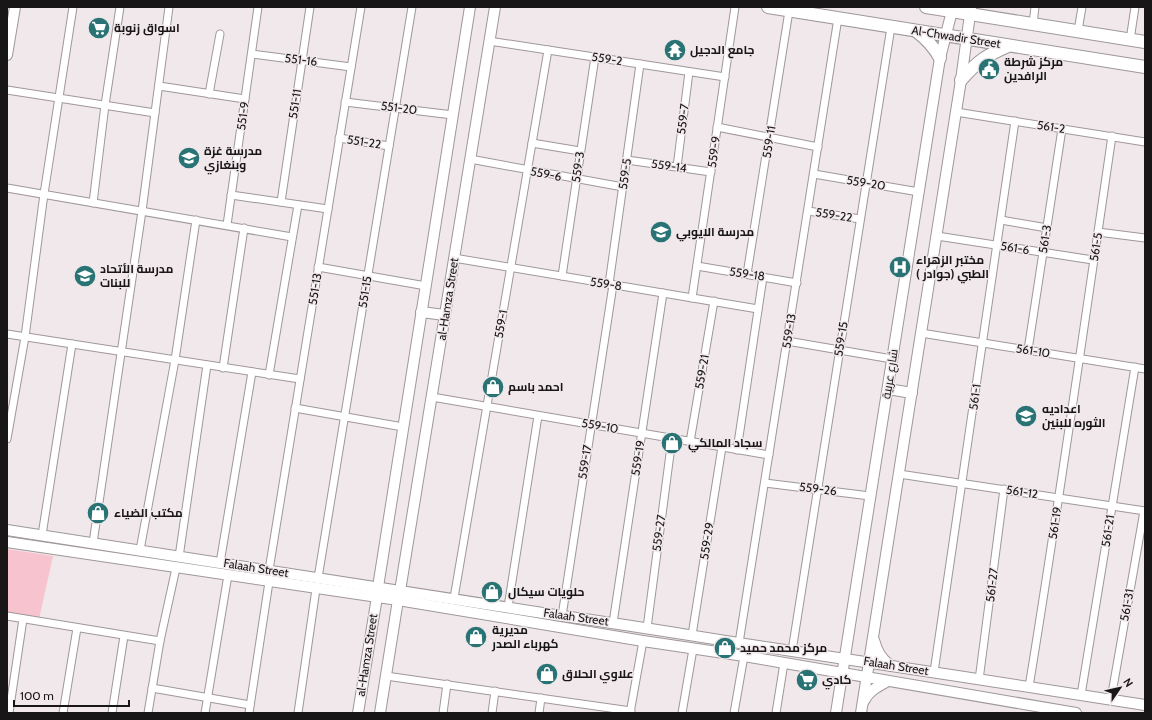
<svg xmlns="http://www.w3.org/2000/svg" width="1152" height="720" font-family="Cabin,Cairo,sans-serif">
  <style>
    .pitch { fill: #f7c3ce }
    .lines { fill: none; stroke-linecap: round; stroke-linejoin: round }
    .street-casing { stroke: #9f9799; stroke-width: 9 }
    .secondary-casing { stroke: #9f9799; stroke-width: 12 }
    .primary-casing { stroke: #9f9799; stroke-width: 14 }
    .street { stroke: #fff; stroke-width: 7 }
    .secondary { stroke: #fff; stroke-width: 10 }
    .primary { stroke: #fff; stroke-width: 12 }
    .labels { text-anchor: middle; stroke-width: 3; stroke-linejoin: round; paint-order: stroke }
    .poi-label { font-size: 12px; font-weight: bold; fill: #191617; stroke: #f0e8ea; text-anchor: start }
    .street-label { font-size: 12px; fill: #191617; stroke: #f0e8ea }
  </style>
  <rect width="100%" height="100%" fill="#f0e8ea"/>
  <path class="pitch" d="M7 549 53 556 39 619 7 613Z"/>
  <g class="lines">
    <g class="street-casing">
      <g id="street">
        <path d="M1033 24 1035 7"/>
        <path d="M1078 31 1082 7"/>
        <path d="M1130 40 1135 7"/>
        <path d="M489 41 725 77"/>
        <path d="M252 54 351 67"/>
        <path d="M159 86 245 99"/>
        <path d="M7 90 155 113"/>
        <path d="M209 94 220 34"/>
        <path d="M345 102 453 115"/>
        <path d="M956 112 1145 142"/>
        <path d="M717 127 818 147"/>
        <path d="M339 138 389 146"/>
        <path d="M532 143 580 151"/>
        <path d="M470 159 623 187"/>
        <path d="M627 160 711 172"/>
        <path d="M677 167 689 72"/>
        <path d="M814 174 919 192"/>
        <path d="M7 188 292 237"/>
        <path d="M231 195 328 209"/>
        <path d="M281 202 310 7"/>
        <path d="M93 203 105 105 120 7"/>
        <path d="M808 211 860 219"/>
        <path d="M1001 220 1047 228"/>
        <path d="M227 225 258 7"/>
        <path d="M1098 232 1145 238"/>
        <path d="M937 236 1093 260"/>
        <path d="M454 258 758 309"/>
        <path d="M697 266 797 283"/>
        <path d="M318 267 426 286"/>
        <path d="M747 274 789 11"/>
        <path d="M562 276 595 57"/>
        <path d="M609 284 640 64"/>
        <path d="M692 298 735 7"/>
        <path d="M921 333 1145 369"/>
        <path d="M7 334 300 379"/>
        <path d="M787 341 892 359"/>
        <path d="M1028 350 1062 129"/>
        <path d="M223 368 244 228"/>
        <path d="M269 375 298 205"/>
        <path d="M432 397 769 455"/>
        <path d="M295 408 403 427"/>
        <path d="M7 439 25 337 44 194 73 7"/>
        <path d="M690 442 714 301"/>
        <path d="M737 450 763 277"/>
        <path d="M899 474 1145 511"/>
        <path d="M765 483 870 496"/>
        <path d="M42 535 72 344"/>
        <path d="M93 543 142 211 169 7"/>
        <path d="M140 550 175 360 196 220"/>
        <path d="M179 557 207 365"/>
        <path d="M220 563 252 372"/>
        <path d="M269 570 361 7"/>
        <path d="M318 578 412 7"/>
        <path d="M454 598 548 50"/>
        <path d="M508 607 538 416"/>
        <path d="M7 616 160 641"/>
        <path d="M562 616 613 285"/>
        <path d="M613 623 663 293"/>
        <path d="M647 628 672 439"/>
        <path d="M692 635 722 447"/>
        <path d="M739 643 838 18"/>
        <path d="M792 651 891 27"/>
        <path d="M934 672 1015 121"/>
        <path d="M386 676 631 711"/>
        <path d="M979 680 1004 489"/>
        <path d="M1029 687C1059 504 1085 320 1112 136"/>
        <path d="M152 688 250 705"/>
        <path d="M1081 695 1135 367"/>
        <path d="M1111 699 1144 511"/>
        <path d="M9 713 23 619"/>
        <path d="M63 713 77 628"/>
        <path d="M112 713 124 636"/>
        <path d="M148 713 160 641 176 568"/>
        <path d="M205 713 228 575"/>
        <path d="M249 713 269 582"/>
        <path d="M298 713 316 589"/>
        <path d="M443 713 447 684"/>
        <path d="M492 713 495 691"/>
        <path d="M539 713 541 698"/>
        <path d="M630 713 643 641"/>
        <path d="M682 713 693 649"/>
        <path d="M734 713 744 656"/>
        <path d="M776 713 784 663"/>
      </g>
    </g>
    <g class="secondary-casing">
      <g id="secondary">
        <path d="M7 55 15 7"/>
        <path d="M421 312 445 315"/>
        <path d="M888 389 912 393"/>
        <path d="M7 530 562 616C639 626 715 640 792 651 910 669 1027 686 1145 705"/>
        <path d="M7 542 398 600 643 641 744 656 1076 713"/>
        <path d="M378 587 470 7"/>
        <path d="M400 591 495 7"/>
        <path d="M874 640C877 651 881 659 891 666"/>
        <path d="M864 701C868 691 879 686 888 681"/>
        <path d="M358 713 377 597"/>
        <path d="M380 713 398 600"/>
        <path d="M836 713 940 58 953 7"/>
        <path d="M861 713 961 80 971 7"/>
      </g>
    </g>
    <g class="primary-casing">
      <g id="primary">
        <path d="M768 7 1145 67"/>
        <path d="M926 7 1145 42"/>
        <path d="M916 31C927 39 934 47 940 58"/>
        <path d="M961 80C978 61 985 56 1008 46"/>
      </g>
    </g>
    <use href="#street" class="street"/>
    <use href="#secondary" class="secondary"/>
    <use href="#primary" class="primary"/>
  </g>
  <defs>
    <g id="supermarket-disc" transform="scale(1.15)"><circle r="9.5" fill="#297375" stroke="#f0e8ea"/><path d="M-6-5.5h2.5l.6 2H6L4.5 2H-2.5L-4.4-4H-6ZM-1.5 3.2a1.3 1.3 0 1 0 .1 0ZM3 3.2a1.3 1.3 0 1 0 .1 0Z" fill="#fff"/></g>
    <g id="temple-disc" transform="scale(1.15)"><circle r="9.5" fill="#297375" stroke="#f0e8ea"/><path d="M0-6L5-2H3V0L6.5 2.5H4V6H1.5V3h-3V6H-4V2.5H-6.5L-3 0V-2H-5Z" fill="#fff"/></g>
    <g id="civic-disc" transform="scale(1.15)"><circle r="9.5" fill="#297375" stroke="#f0e8ea"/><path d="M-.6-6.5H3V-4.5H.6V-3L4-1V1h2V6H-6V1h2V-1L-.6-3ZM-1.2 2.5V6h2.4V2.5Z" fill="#fff"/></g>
    <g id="school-disc" transform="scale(1.15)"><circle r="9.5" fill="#297375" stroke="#f0e8ea"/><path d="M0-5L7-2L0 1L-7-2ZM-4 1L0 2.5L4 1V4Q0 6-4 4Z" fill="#fff"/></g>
    <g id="hospital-disc" transform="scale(1.15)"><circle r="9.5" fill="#297375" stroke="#f0e8ea"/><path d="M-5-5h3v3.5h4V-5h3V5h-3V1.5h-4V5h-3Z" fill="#fff"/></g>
    <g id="shop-disc" transform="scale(1.15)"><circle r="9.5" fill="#297375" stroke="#f0e8ea"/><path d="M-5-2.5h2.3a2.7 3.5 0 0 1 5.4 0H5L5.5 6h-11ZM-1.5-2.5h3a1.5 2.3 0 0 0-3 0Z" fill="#fff"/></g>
  </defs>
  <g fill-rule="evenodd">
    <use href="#supermarket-disc" x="99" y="28"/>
    <use href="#temple-disc" x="675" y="50"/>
    <use href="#civic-disc" x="989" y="69"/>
    <use href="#school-disc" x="189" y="158"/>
    <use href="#school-disc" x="661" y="232"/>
    <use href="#hospital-disc" x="900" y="267"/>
    <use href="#school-disc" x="85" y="276"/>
    <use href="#shop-disc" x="493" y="387"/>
    <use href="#school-disc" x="1026" y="416"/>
    <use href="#shop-disc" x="672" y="443"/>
    <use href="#shop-disc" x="98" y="513"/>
    <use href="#shop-disc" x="492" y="592"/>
    <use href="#shop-disc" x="476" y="637"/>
    <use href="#shop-disc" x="725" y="648"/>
    <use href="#shop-disc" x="547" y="674"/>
    <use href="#supermarket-disc" x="807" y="680"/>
  </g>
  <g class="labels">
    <g class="poi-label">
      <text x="114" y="32">اسواق زنوبة</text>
      <text x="690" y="54">جامع الدجيل</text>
      <text x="1004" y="66">مركز شرطة<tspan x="1004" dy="14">الرافدين</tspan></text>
      <text x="204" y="155">مدرسة غزة<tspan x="204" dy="14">وبنغازي</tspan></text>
      <text x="676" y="236">مدرسة الايوبي</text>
      <text x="916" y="264">مختبر الزهراء<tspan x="916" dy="14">الطبي (جوادر )</tspan></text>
      <text x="100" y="273">مدرسة الأتحاد<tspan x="100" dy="14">للبنات</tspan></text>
      <text x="508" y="391">احمد باسم</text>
      <text x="1042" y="413">اعداديه<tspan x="1042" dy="14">الثوره للبنين</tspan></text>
      <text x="688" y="447">سجاد المالكي</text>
      <text x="114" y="517">مكتب الضياء</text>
      <text x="508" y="596">حلويات سيكال</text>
      <text x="492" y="634">مديرية<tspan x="492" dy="14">كهرباء الصدر</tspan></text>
      <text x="740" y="652">مركز محمد حميد</text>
      <text x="562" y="678">علاوي الحلاق</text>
      <text x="822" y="684">كادي</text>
    </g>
    <g class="street-label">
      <text transform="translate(956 37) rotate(9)" y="4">Al-Chwadir Street</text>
      <text transform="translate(607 59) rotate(9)" y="4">559-2</text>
      <text transform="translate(301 60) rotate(7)" y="4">551-16</text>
      <text transform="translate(295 104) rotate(-81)" y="4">551-11</text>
      <text transform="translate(399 108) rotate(7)" y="4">551-20</text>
      <text transform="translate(243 116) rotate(-82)" y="4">551-9</text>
      <text transform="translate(683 119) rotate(-83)" y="4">559-7</text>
      <text transform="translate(1051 127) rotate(9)" y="4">561-2</text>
      <text transform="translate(364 142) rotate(9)" y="4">551-22</text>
      <text transform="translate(769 142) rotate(-81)" y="4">559-11</text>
      <text transform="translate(714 152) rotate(-82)" y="4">559-9</text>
      <text transform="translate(669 166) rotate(8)" y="4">559-14</text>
      <text transform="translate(578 167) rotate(-82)" y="4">559-3</text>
      <text transform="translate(546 174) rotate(11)" y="4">559-6</text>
      <text transform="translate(625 174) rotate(-82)" y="4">559-5</text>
      <text transform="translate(866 183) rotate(9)" y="4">559-20</text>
      <text transform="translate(834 215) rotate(9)" y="4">559-22</text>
      <text transform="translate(1045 239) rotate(-81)" y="4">561-3</text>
      <text transform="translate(1096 247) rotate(-81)" y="4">561-5</text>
      <text transform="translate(1015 248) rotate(9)" y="4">561-6</text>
      <text transform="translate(747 274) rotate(9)" y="4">559-18</text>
      <text transform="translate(606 284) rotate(9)" y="4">559-8</text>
      <text transform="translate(315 289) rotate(-81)" y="4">551-13</text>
      <text transform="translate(365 292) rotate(-81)" y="4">551-15</text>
      <text transform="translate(448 299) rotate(-81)" y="4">al-Hamza Street</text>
      <text transform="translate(501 324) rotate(-80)" y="4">559-1</text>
      <text transform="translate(789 331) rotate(-81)" y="4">559-13</text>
      <text transform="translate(841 339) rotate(-81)" y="4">559-15</text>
      <text transform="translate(1033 351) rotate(9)" y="4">561-10</text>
      <text transform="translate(702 372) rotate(-80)" y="4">559-21</text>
      <text transform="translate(890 374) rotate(-81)" y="4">شارع عربية</text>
      <text transform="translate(975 397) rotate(-82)" y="4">561-1</text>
      <text transform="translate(600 426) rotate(10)" y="4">559-10</text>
      <text transform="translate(638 458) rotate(-81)" y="4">559-19</text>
      <text transform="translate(585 462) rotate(-81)" y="4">559-17</text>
      <text transform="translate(818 489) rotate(7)" y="4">559-26</text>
      <text transform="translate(1022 492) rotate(9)" y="4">561-12</text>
      <text transform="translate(1055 523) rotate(-81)" y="4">561-19</text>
      <text transform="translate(1108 531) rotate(-81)" y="4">561-21</text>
      <text transform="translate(659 533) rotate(-82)" y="4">559-27</text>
      <text transform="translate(707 541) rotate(-81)" y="4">559-29</text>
      <text transform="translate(256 568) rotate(9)" y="4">Falaah Street</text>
      <text transform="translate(992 585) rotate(-83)" y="4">561-27</text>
      <text transform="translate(1127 605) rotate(-80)" y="4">561-31</text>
      <text transform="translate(576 617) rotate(8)" y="4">Falaah Street</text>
      <text transform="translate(367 655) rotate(-81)" y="4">al-Hamza Street</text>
      <text transform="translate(896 666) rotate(9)" y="4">Falaah Street</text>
    </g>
  </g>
  <rect width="1152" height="720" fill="none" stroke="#191617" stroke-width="16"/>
  <g transform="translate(1120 688) rotate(56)" stroke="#f0e8ea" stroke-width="3" paint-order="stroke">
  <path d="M0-3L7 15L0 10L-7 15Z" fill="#191617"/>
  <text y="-6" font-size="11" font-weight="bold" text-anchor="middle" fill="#191617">N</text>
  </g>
  <path d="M14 700v6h115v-6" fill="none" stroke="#191617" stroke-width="2"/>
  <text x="20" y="700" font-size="12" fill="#191617" stroke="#f0e8ea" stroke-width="3" paint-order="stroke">100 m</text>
</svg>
